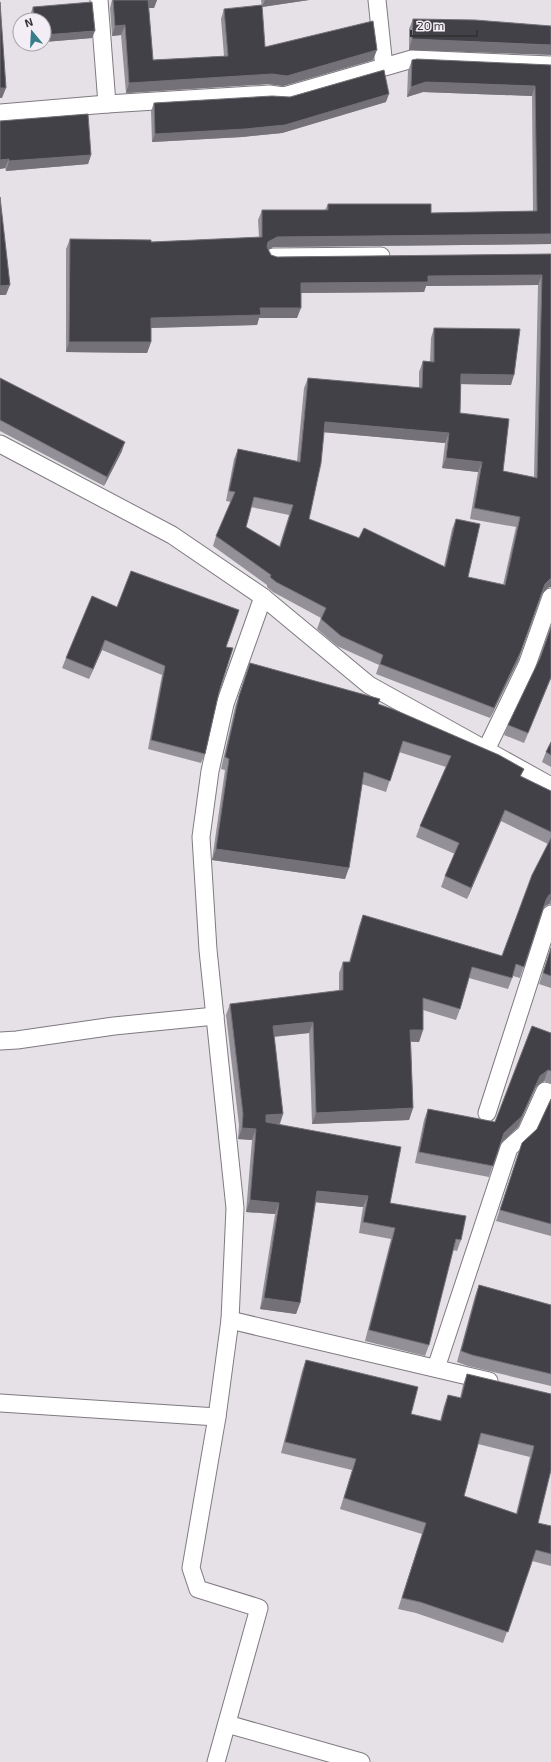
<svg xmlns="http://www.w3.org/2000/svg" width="551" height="1762" font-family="'Exo 2',sans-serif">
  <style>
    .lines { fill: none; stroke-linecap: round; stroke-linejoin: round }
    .street-casing { stroke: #7f7a81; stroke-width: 19 }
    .street { stroke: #fff; stroke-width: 17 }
    .wall { fill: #949098; fill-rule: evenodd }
    .shaded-wall { fill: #747178 }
    .building { fill: #434148; stroke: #747178; fill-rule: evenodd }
  </style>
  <rect width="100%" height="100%" fill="#e6e0e7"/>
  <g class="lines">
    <g class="street-casing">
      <g id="street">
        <path d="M99 0 107 104 269 94 284 96 412 59 551 65"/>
        <path d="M377 0 384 67"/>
        <path d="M0 113 107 104"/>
        <path d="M273 257 381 256"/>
        <path d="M0 444 172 535 263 597 369 685 551 786"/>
        <path d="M486 750 527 665 551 597"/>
        <path d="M0 1041 17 1040 114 1026 215 1016"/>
        <path d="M487 1113 551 914"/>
        <path d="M230 1320 489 1381"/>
        <path d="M436 1368 509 1148 526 1133 545 1091 551 1093"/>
        <path d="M0 1403 217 1417"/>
        <path d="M227 1724 361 1762"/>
        <path d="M216 1762 259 1608 198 1589 191 1568 217 1417 230 1320 235 1208 208 950 201 837 210 771 225 704 263 597"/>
      </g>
    </g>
    <use href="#street" class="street"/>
  </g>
  <g class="wall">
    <path d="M112 0H157L154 8H149L153 60 224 56 221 19 224 9 265 47 373 60 283 86 268 84 126 93 121 35 112 36 110 8Z"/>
    <path d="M261 0H309L262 7Z"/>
    <path d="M33 7 92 38 44 42V20H30V15Z"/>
    <path d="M413 19 551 26 409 50V29Z"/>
    <path d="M412 60 551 65V244L273 247 268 250 271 255 277 257 551 254 549 587 542 594 518 661 490 718 376 674 379 665 337 646 317 629 321 618 273 592 267 587V585L213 546 216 536 231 502 226 501 234 459 238 449 297 461 304 388 308 378 419 388V372L423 361 430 362 431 338 434 328 511 385 461 384 460 413 503 471 534 477 538 285 426 286 424 292 301 293 297 318H259L257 325 151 328V342L147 353 66 352V249L70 239 151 242 259 237 258 220 262 210H325L328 204 431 213 533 211 532 96 423 92 407 97 408 71ZM324 432 445 443 442 468 478 472 470 519 516 527 503 585 468 577 456 519 452 529 444 566 359 538 309 519ZM251 507 289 515 279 547 246 527Z"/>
    <path d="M290 97 386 102 282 133 242 137 152 142 151 111 154 103Z"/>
    <path d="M0 121 91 155 88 164 6 171 5 168 0 169Z"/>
    <path d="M0 378 122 451 104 486 0 431Z"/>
    <path d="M117 607 226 647 219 692 205 754 201 763 148 749 162 675 102 650 89 679 62 668 66 658Z"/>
    <path d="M551 627V678L524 743 504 735 508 725 540 659Z"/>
    <path d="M250 663 378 704 524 769 521 776 551 791V905L549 904 545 906 542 910 520 978 513 976 508 989 469 978 460 1009 456 1020 423 1010V1030L419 1042H411L413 1108 409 1120 312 1124 309 1033 274 1037 283 1114 280 1124 390 1203 461 1240 457 1251 453 1250 429 1345 425 1356 365 1341 391 1239 359 1233 363 1207 316 1202 300 1303 296 1314 260 1309 275 1214 246 1212 252 1140 238 1139 239 1125 226 1015 230 1004 339 991V973L343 962H349L359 926 363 915 502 956 548 844 501 821 467 899 441 887 445 876 455 854 416 837 420 826 446 767 399 752 386 792 362 784 345 879 212 860 225 770 221 769 235 707Z"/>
    <path d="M551 742V767L542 762 546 752Z"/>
    <path d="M551 947V988L539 984Z"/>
    <path d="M551 1033V1084L544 1081 536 1087 518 1127 500 1144 489 1177 415 1163 424 1120 428 1109 495 1122Z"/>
    <path d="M551 1099V1236L496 1221 522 1143 537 1129Z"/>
    <path d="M479 1285 551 1305V1386L468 1366 457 1362 475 1296Z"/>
    <path d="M306 1360 411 1414 440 1421 444 1406 448 1395 460 1398 463 1385 467 1374 551 1394 538 1523 551 1526V1566L532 1561 503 1643 416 1613 398 1609 422 1534 340 1509 352 1470 281 1453 302 1371ZM478 1444 530 1457 516 1514 464 1496Z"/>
  </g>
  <g class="shaded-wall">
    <path d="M147 0H157L154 8H144Z"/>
    <path d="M265 0H309L262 7Z"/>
    <path d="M125 25 121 35 112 36 115 26Z"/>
    <path d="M95 31 92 38 44 42V35Z"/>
    <path d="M412 39 551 45V55L409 50Z"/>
    <path d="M377 50 373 60 283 86 268 84 126 93 129 83Z"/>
    <path d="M426 82 535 86 532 96 423 92 407 97 411 87Z"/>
    <path d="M0 88H6L2 98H0Z"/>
    <path d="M389 94 386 102 282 133 242 137 152 142 155 134Z"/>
    <path d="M91 155 88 164 6 171 9 161Z"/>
    <path d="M9 159 5 168 0 169V160Z"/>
    <path d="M551 234V244L273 247 265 252 268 242 277 237Z"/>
    <path d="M542 275 538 285 426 286 424 292 297 293 301 283 428 276Z"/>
    <path d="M10 285 6 295H0V286Z"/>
    <path d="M260 308H301L297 318H259L257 325 147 328 151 318Z"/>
    <path d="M69 342H151L147 353 66 352Z"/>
    <path d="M461 374 514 375 511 385 457 384Z"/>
    <path d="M325 422 449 433 445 443 321 432Z"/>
    <path d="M125 442 122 451 104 486 107 477Z"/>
    <path d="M446 458 482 462 478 472 442 468Z"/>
    <path d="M551 578V587H549L542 594 545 584Z"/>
    <path d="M105 640 102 650 89 679 93 669Z"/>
    <path d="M521 651 518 661 490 718 494 708Z"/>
    <path d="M551 677V678L524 743 528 733Z"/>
    <path d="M505 810 501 821 467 899 471 888Z"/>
    <path d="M216 849 349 868 345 879 212 860Z"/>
    <path d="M551 894V899L549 904 545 906 541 911 546 900 549 895Z"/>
    <path d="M313 1022 309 1033 269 1037 273 1026Z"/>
    <path d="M410 1030H423L419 1042 406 1041Z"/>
    <path d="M548 1070 544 1081 536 1087 518 1127 500 1144 504 1133 540 1076Z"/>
    <path d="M413 1108 409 1120 312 1124 316 1113Z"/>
    <path d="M283 1114 279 1125 262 1126 266 1115Z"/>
    <path d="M242 1128 256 1129 252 1140 238 1139Z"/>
    <path d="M317 1191 368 1196 363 1207 313 1202Z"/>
    <path d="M250 1200 279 1203 275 1214 246 1212Z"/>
    <path d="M264 1298 300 1303 296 1314 260 1309Z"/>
  </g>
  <g class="building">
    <path d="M113 0H148L153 60 228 56 224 9 262 5 265 47 373 21 377 50 287 76 272 74 129 83 125 25 115 26Z"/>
    <path d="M0 2 6 88H0Z"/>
    <path d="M92 2 95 31 44 35V20H34L33 7Z"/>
    <path d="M413 19 475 20 551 26V45L412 39Z"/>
    <path d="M417 59 551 65V234L277 237 268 242 267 247 271 255 277 257 551 254V578L545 584 521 651 494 708 380 664 383 655 341 636 321 619 326 608 276 582 270 577 271 575 216 536 235 492 229 491 238 449 300 462 308 378 422 388 423 361 434 362V328L520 329 514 375 461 374 460 413 509 419 503 471 537 478 542 275 428 276V282L301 283V308H260L261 315 151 318V342H69L70 239 151 240V242L262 237V210H328V204H431V213L537 211 535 86 426 82 411 87 412 60ZM325 422 449 433 446 458 482 462 474 508 520 517 505 585 468 577 480 524 456 519 445 567 364 528 359 538 309 519 321 463ZM254 497 293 505 280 547 246 527Z"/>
    <path d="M384 70 389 94 285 125 245 129 155 134 154 103 272 96 290 97Z"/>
    <path d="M88 114 91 155 9 161V159L0 160V121Z"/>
    <path d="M0 197 10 285 0 286Z"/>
    <path d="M0 378 125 442 107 477 0 420Z"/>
    <path d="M131 571 239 610 226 647 233 648 219 692 205 754 151 740 165 666 105 640 93 669 66 658 92 596 117 607Z"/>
    <path d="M551 627V677L528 733 508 725 540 658Z"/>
    <path d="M250 663 380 699 378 704 395 710 499 755 524 769 520 776 551 791V832L505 810 471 888 445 876 459 843 420 826 451 756 403 741 390 781 364 772 349 868 216 849 229 759 225 757 239 696Z"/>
    <path d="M551 742V755L546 752Z"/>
    <path d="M551 838V894L549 895 546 900 524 967 516 964 512 978 472 967 460 1009 423 998V1030H410L413 1108 316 1113 313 1022 273 1026 283 1114 266 1115V1122L401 1147 390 1203 466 1216 461 1240 456 1239 429 1345 369 1330 395 1228 363 1222 368 1196 317 1191 300 1303 264 1298 279 1203 250 1200 256 1129 242 1128 243 1114 230 1004 343 990V962H350L363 915 502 956 532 875Z"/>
    <path d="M551 948V976L543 973Z"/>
    <path d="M532 1026 551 1033V1071L548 1070 540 1076 522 1116 504 1133 493 1166 419 1152 428 1109 495 1122Z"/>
    <path d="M551 1099V1224L500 1210 522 1143 537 1129Z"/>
    <path d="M479 1285 551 1305V1374L472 1355 461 1351Z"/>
    <path d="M306 1360 418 1387 411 1414 441 1421 448 1395 461 1398 467 1374 551 1394V1470L538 1523 551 1526V1554L536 1550 508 1632 420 1602 402 1598 426 1523 344 1498 356 1459 285 1442ZM481 1433 534 1446 517 1514 464 1496Z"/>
  </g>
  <g transform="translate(32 32) rotate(342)"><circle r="19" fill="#f3edf5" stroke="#a7a3a9"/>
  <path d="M0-3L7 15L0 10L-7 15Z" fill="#387e8a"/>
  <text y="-6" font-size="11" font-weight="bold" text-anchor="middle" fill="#363336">N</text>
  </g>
  <path d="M411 30v6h66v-6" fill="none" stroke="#363336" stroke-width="2"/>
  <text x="417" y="30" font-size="12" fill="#363336" stroke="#f3edf5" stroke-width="3" paint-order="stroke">20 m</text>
</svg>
